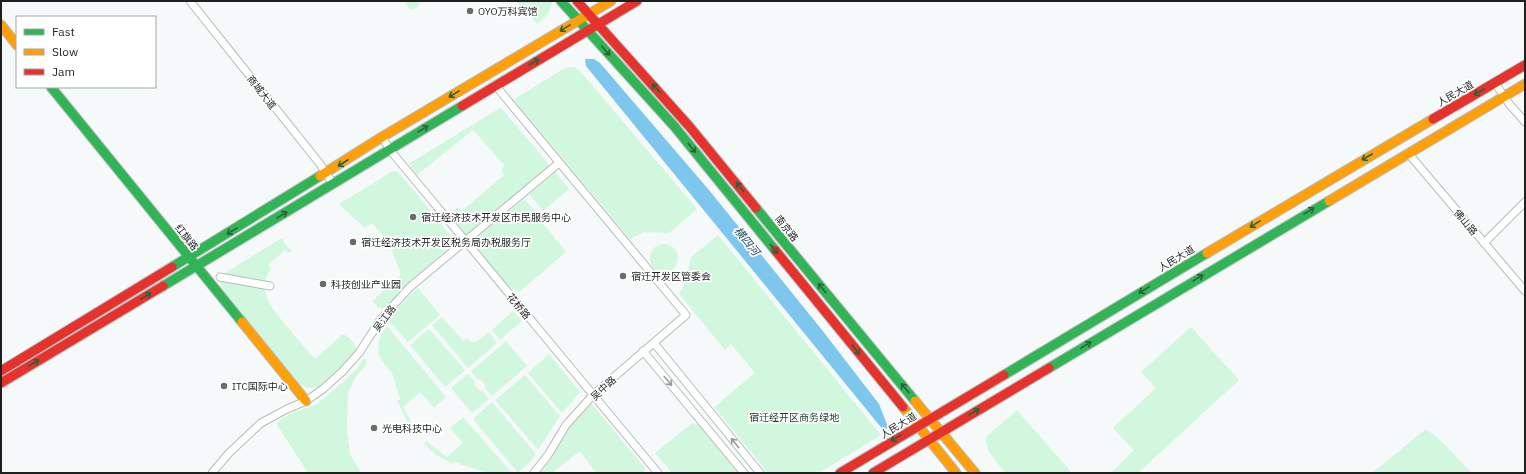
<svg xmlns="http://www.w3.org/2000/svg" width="1526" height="474" font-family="'IBM Plex Sans','Noto Sans SC',sans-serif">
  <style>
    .green { fill: #d1f8de }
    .water { fill: #7dc6ed }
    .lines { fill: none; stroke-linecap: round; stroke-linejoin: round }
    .street-casing { stroke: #b8bbbb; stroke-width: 9 }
    .fast-casing { stroke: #b8bbbb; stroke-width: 11 }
    .slow-casing { stroke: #b8bbbb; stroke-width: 11 }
    .jam-casing { stroke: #b8bbbb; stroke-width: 11 }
    .street { stroke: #fefefe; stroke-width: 7 }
    .fast { stroke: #30b455; stroke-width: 9 }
    .slow { stroke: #ff9f0a; stroke-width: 9 }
    .jam { stroke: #e5322d; stroke-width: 9 }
    .oneway { stroke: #266337 }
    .oneway2 { stroke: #999a9a }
    .poi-dot { fill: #696c6b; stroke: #fff; stroke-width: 1.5 }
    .labels { text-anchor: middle; stroke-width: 3.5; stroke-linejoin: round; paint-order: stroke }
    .poi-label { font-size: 10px; fill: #1d201f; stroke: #fff; text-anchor: start }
    .street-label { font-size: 10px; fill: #1d201f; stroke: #fff }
    .park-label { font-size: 10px; fill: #1d432b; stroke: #fff }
    .water-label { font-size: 11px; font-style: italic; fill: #214b63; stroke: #fff }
  </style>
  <rect width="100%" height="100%" fill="#f5f9f9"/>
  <g class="green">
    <path d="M404 1H418L420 4 416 8 410 10Z"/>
    <path d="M516 1H551L552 2C550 13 546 17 537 24Z"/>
    <path d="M571 67 576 68 582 73 697 209 669 233 644 232 630 239 517 104 515 101 516 98 565 68Z"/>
    <path d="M500 108 503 110 548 163V167L467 236 463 235 451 220V213L458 207 462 211 504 175 501 170 505 166 473 130 417 175 411 167 410 163Z"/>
    <path d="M393 171H397L400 174 451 236 453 243 451 246 409 282 387 307 381 309 378 307 372 301 400 276V272L389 243 372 223 365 228 339 204Z"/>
    <path d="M555 172 569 189 543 211 529 194Z"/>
    <path d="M525 200 539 215 537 216 566 252 519 292 509 287 475 248 474 240 521 201Z"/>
    <path d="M718 235 881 435 819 473H768L714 407 755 373 731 344 725 350 679 294C686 283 689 271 690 258Z"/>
    <path d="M282 238 285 244 292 251 289 253 285 250 268 265 271 269C254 291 276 313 290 330 298 340 306 349 315 359L342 335H345C350 338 356 344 357 351 344 366 322 398 300 385L222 288 220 281 223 274Z"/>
    <circle cx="664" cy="258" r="14"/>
    <path d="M418 288 440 315 408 342 390 322H386L409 296Z"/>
    <path d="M513 311 522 321 500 340 492 330Z"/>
    <path d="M442 317 463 341 467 338 471 342 477 341 489 332 497 343 468 368 432 325Z"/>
    <path d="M387 326 446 397 434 408 420 392 403 407 415 428 412 431 397 401 400 399 392 373 382 361 378 353 379 339Z"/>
    <path d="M1191 327 1239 380 1138 473H1111L1134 450 1113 428 1156 388 1141 372Z"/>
    <path d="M429 329 465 370 445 387 410 345Z"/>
    <path d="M506 341 527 366 492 396 485 388 486 386 480 379 478 380 471 371Z"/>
    <path d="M549 354 580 392 562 413 528 373Z"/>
    <path d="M363 359H366L367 364 356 376 348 393 347 431 350 454 361 473H308L276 423 290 414 317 404 343 382 358 367Z"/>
    <path d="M468 374 475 382 474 384 480 391 482 390 489 399 472 413 451 388Z"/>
    <path d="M525 375 560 416 538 450 495 400Z"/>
    <path d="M492 402 536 454 530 462 518 473 473 419Z"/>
    <path d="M590 402 645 468 644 473H596L580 451 552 473H540L553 456 565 432Z"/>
    <path d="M1017 410 1072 473H1006C999 464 982 449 987 436Z"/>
    <path d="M463 417 512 473H487L454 462 453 464 436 455 424 444 426 441 447 457 463 443 450 428Z"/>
    <path d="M692 423 700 425 738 473H672L655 453Z"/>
    <path d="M1426 429 1439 439 1472 473H1372Z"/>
  </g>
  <path class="water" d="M585 59H594L600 63 709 190 822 330 879 404 888 427 884 431 586 66Z"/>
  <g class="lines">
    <g class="street-casing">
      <g id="street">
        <path d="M190 1 320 164 333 184"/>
        <path d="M1495 83 1510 105 1525 122"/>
        <path d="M495 85 686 315 593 395 566 425 548 455 534 473"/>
        <path d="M382 137 390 150 658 473"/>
        <path d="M1408 153 1525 291"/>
        <path d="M1484 243 1525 202"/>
        <path d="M220 277 270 286"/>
        <path d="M654 343 760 473"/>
        <path d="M643 351 744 473"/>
        <path d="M212 473 229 453 261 423 287 409 306 401 323 389 342 372 359 353 381 319 410 287 559 163"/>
      </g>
    </g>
    <g class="fast-casing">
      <g id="fast">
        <path d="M561 1 674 126 775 250"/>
        <path d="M51 87 242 322"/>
        <path d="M756 208 915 401"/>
        <path d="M172 267 320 176"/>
        <path d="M163 286 462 106"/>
        <path d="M1049 368 1329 201"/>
        <path d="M1004 375 1207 253"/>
      </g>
    </g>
    <g class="slow-casing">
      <g id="slow">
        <path d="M1 25 17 45"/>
        <path d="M320 176 382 137 611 1"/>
        <path d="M1329 201 1525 84"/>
        <path d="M1207 253 1433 119"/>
        <path d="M242 322 306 401"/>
        <path d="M915 401 975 473"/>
        <path d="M903 407 956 473"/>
      </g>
    </g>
    <g class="jam-casing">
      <g id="jam">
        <path d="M577 1 689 126 756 208"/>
        <path d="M462 106 637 1"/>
        <path d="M1433 119 1525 65"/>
        <path d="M775 250 903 407"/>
        <path d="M1 371 172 267"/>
        <path d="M1 383 163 286"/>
        <path d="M840 473 1004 375"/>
        <path d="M873 473 1049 368"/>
      </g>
    </g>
    <use href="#street" class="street"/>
    <use href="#fast" class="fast"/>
    <use href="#slow" class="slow"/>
    <use href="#jam" class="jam"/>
  </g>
  <defs><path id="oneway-shaft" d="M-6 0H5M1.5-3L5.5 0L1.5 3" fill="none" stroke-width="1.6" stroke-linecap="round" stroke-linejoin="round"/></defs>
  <g class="oneway">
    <use href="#oneway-shaft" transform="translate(565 28) rotate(149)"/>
    <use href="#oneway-shaft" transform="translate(606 51) rotate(48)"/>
    <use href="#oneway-shaft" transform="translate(534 62) rotate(-30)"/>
    <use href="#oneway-shaft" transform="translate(656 88) rotate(-132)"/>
    <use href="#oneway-shaft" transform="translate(1479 92) rotate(150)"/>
    <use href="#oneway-shaft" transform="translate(454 94) rotate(149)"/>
    <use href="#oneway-shaft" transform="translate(423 129) rotate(-32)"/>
    <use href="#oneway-shaft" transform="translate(692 148) rotate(51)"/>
    <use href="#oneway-shaft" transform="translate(1367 157) rotate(150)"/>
    <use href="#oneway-shaft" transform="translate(343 163) rotate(147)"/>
    <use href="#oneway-shaft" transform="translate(740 187) rotate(-129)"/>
    <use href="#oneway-shaft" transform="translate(1309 211) rotate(-31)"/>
    <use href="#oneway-shaft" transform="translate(282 215) rotate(-31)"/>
    <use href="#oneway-shaft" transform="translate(1255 224) rotate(149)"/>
    <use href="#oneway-shaft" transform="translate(232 231) rotate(148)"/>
    <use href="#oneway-shaft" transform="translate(774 249) rotate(51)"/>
    <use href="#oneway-shaft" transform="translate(1198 278) rotate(-31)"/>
    <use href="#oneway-shaft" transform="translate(822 288) rotate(-129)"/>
    <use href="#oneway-shaft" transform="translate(1144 290) rotate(149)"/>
    <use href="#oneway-shaft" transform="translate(146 296) rotate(-31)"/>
    <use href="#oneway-shaft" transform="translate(1086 345) rotate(-31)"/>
    <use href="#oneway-shaft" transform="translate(856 350) rotate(51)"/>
    <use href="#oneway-shaft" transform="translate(34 363) rotate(-31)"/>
    <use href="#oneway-shaft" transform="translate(905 388) rotate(-130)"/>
    <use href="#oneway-shaft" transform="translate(974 412) rotate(-31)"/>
    <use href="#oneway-shaft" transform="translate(896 438) rotate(149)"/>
  </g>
  <g class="oneway2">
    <use href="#oneway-shaft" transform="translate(668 381) rotate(50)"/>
    <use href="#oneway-shaft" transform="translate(735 443) rotate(-129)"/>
  </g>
  <g class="poi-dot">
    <circle cx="470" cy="11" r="4"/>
    <circle cx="413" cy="217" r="4"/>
    <circle cx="353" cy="242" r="4"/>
    <circle cx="623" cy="276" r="4"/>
    <circle cx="323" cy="284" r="4"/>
    <circle cx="224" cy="386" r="4"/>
    <circle cx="374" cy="428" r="4"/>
  </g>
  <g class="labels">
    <g class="poi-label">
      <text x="478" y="15">OYO万科宾馆</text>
      <text x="421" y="221">宿迁经济技术开发区市民服务中心</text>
      <text x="361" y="246">宿迁经济技术开发区税务局办税服务厅</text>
      <text x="631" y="280">宿迁开发区管委会</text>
      <text x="331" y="288">科技创业产业园</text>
      <text x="232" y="390">ITC国际中心</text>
      <text x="382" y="432">光电科技中心</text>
    </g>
    <g class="street-label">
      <text transform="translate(262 92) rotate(52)" y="4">商城大道</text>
      <text transform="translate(1455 93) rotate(-30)" y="4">人民大道</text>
      <text transform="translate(1466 222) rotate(50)" y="4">佛山路</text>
      <text transform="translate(787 228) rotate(51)" y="4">南京路</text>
      <text transform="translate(187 237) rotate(51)" y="4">红旗路</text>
      <text transform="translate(1176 258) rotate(-31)" y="4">人民大道</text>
      <text transform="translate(519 306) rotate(50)" y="4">花桥路</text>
      <text transform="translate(384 318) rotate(-53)" y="4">吴江路</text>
      <text transform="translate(603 388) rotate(-43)" y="4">吴中路</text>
      <text transform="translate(898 425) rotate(-31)" y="4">人民大道</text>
    </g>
    <g class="park-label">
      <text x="794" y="421">宿迁经开区商务绿地</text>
    </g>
    <g class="water-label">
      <text transform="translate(747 241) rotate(51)" y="4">横四河</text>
    </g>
  </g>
  <rect width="1526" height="474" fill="none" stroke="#1d201f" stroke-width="4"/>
  <rect x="16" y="16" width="140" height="72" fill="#ffffff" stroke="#a5a6a5"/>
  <rect x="24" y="29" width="20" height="6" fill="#30b455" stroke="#a5a6a5"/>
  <text x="52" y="36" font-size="12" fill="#1d201f">Fast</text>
  <rect x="24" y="49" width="20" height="6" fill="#ff9f0a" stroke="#a5a6a5"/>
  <text x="52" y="56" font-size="12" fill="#1d201f">Slow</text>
  <rect x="24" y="69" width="20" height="6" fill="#e5322d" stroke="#a5a6a5"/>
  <text x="52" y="76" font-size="12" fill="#1d201f">Jam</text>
</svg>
